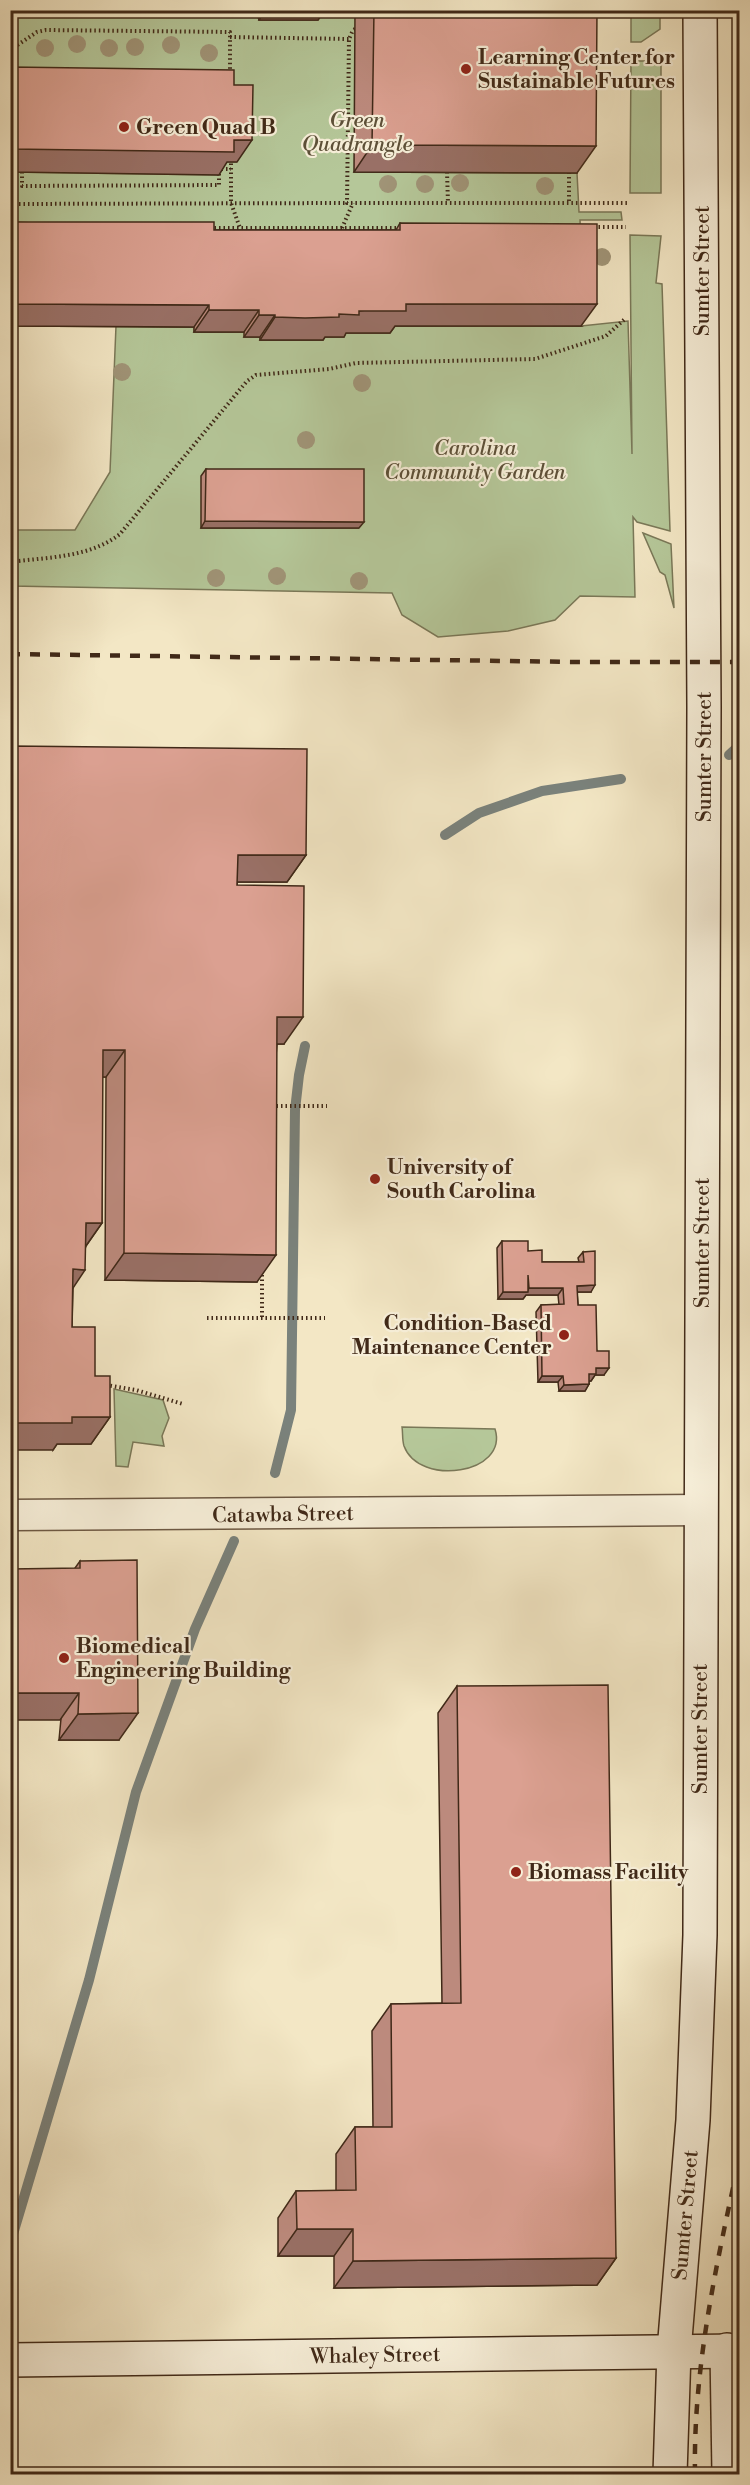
<svg xmlns="http://www.w3.org/2000/svg" width="750" height="2485" font-family="'Libre Bodoni',serif">
  <style>
    .green { fill: #b5c799; stroke: #7a7858; stroke-width: 1.5 }
    .lines { fill: none; stroke-linecap: round; stroke-linejoin: round }
    .stream { stroke: #7a827c; stroke-width: 10 }
    .street-casing { stroke: #6d5843; stroke-width: 33 }
    .secondary-casing { stroke: #402918; stroke-width: 36 }
    .path { stroke: #402918; stroke-width: 4; stroke-dasharray: 1.5 3; stroke-linecap: butt }
    .street { stroke: #f7efd9; stroke-width: 30 }
    .secondary { stroke: #f7efd9; stroke-width: 33 }
    .rail { stroke: #402918; stroke-width: 4.5; stroke-dasharray: 10 10; stroke-linecap: butt }
    .tree { fill: #a09477 }
    .wall { fill: #bc8a7d; stroke: #402918; stroke-width: 1.5 }
    .shaded-wall { fill: #997066; stroke: #402918; stroke-width: 1.5 }
    .building { fill: #dba091; stroke: #402918; stroke-width: 1.5 }
    .poi-dot { fill: #8f2418; stroke: #f7efd9; stroke-width: 2 }
    .labels { text-anchor: middle; stroke-width: 4.5; stroke-linejoin: round; paint-order: stroke }
    .poi-label { font-size: 21px; font-weight: bold; fill: #402918; stroke: #f7efd9; text-anchor: start }
    .park-label { font-size: 21px; font-style: italic; fill: #5d5038; stroke: #f7efd9 }
    .street-label { font-size: 21px; fill: #402918; stroke: #f7efd9 }
  </style>
  <rect width="100%" height="100%" fill="#f3e7c5"/>
  <filter id="stains"><feTurbulence type="fractalNoise" baseFrequency=".00333" numOctaves="4"/><feColorMatrix values="0 0 0 0 .2 0 0 0 0 .09 0 0 0 0 .02 0 0 0 .5 -.17"/></filter>
  <radialGradient id="worn" r=".72"><stop offset=".6" stop-color="#630" stop-opacity="0"/><stop offset="1" stop-color="#630" stop-opacity=".3"/></radialGradient>
  <g class="green">
    <path d="M239 10V17H318L337 11 361 10 577 173 579 212H621L622 220H580L581 246 11 244V172L218 175 219 162H237L11 89V16L213 13 214 11Z"/>
    <path d="M631 11H660V29L641 42H631Z"/>
    <path d="M631 61H661V193H630Z"/>
    <path d="M630 235 661 236 656 283 662 284 670 531 637 522 633 517 635 597 580 596 555 620 508 631 438 637 402 615 392 593 11 586V530H75L110 472 116 326 194 327V332H244L260 337V340H323V336L390 326H581L628 321 632 454Z"/>
    <path d="M643 533 671 544 674 608 665 575 660 572Z"/>
    <path d="M114 1389 163 1400 169 1418 162 1436 164 1446 133 1442 128 1467 116 1466Z"/>
    <path d="M402 1427 495 1429C509 1474 419 1487 404 1446 402 1440 403 1433 402 1427Z"/>
  </g>
  <g class="lines">
    <g class="stream">
      <path d="M729 755 740 745"/>
      <path d="M445 835 479 813 542 791 621 779"/>
      <path d="M275 1473 291 1410 295 1110 299 1075 305 1046"/>
      <path d="M10 2244 89 1980 136 1792 195 1629 234 1541"/>
    </g>
    <g class="street-casing">
      <path id="street" d="M10 1515 700 1510"/>
    </g>
    <g class="secondary-casing">
      <g id="secondary">
        <path d="M727 2350 729 2474"/>
        <path d="M10 2360 740 2351"/>
        <path d="M670 2474 674 2351 693 2120 700 1935 704 707 700 10"/>
      </g>
    </g>
    <g class="path">
      <path d="M359 27 353 30 349 39 347 203H627"/>
      <path d="M230 37 349 39"/>
      <path d="M10 50 37 32 46 30 230 32V73"/>
      <path d="M231 159V203L240 228"/>
      <path d="M569 168V203"/>
      <path d="M22 172V186L219 185V169H231"/>
      <path d="M447 172 448 203"/>
      <path d="M10 204 347 203"/>
      <path d="M594 227H626"/>
      <path d="M210 228H401"/>
      <path d="M342 228 353 203"/>
      <path d="M10 562C48 557 89 558 120 534L247 381 256 375 329 369 356 363 535 359 606 336 626 318"/>
      <path d="M272 1106H327"/>
      <path d="M262 1317V1270"/>
      <path d="M207 1318H325"/>
      <path d="M106 1385 136 1390 183 1404"/>
    </g>
    <use href="#street" class="street"/>
    <use href="#secondary" class="secondary"/>
    <g class="rail">
      <path d="M10 654 578 662H740"/>
      <path d="M695 2474C693 2367 717 2261 740 2156"/>
    </g>
  </g>
  <g class="tree">
    <circle cx="77" cy="44" r="9"/>
    <circle cx="171" cy="45" r="9"/>
    <circle cx="135" cy="47" r="9"/>
    <circle cx="45" cy="48" r="9"/>
    <circle cx="109" cy="48" r="9"/>
    <circle cx="209" cy="53" r="9"/>
    <circle cx="460" cy="183" r="9"/>
    <circle cx="388" cy="184" r="9"/>
    <circle cx="425" cy="184" r="9"/>
    <circle cx="545" cy="186" r="9"/>
    <circle cx="602" cy="257" r="9"/>
    <circle cx="122" cy="372" r="9"/>
    <circle cx="362" cy="383" r="9"/>
    <circle cx="306" cy="440" r="9"/>
    <circle cx="277" cy="576" r="9"/>
    <circle cx="216" cy="578" r="9"/>
    <circle cx="359" cy="581" r="9"/>
  </g>
  <g class="wall">
    <path d="M239 10H342L337 17H320L318 20H259L258 17H239Z"/>
    <path d="M355 10H597L577 173 354 172Z"/>
    <path d="M10 222 214 230H396L400 223 581 326H395L390 333H346L344 337H325L323 340H260V337H244V332H194V327L10 326Z"/>
    <path d="M206 469 359 528H201V476Z"/>
    <path d="M10 746 306 855 287 882H237V885L284 1044H277L257 1282 105 1280 106 1077H102V1223L86 1246 73 1288 72 1327 95 1376 110 1417 91 1444H57L53 1450Z"/>
    <path d="M502 1241 528 1251 542 1262H579L578 1258 583 1252 591 1292H577L578 1305 597 1351 604 1375H595L591 1381H589V1384L585 1391H559L558 1382H538L536 1312 541 1305H559L558 1295H526L523 1299H498L497 1248Z"/>
    <path d="M80 1561 119 1740H59L75 1568Z"/>
    <path d="M457 1686 616 2258 597 2285 334 2288V2256H278V2218L296 2191H336V2154L355 2127H373L372 2031 391 2004 442 2003 438 1713Z"/>
  </g>
  <g class="shaded-wall">
    <path d="M10 10H216L214 13H181L180 16H10Z"/>
    <path d="M244 10H263L258 17H239Z"/>
    <path d="M265 10H342L337 17H320L318 20H259Z"/>
    <path d="M234 140H252L237 162H227L219 175 10 172V149Z"/>
    <path d="M372 145 596 146 577 173 354 172Z"/>
    <path d="M10 304 209 305 194 327 10 326Z"/>
    <path d="M406 304H597L581 326H395L390 333H346L344 337H325L323 340H260L275 317 339 314Z"/>
    <path d="M209 310H259L244 332H194Z"/>
    <path d="M259 315H275L260 337H244Z"/>
    <path d="M205 521 364 522 359 528H201Z"/>
    <path d="M238 855H306L287 882H219Z"/>
    <path d="M277 1017H303L284 1044H258Z"/>
    <path d="M103 1050H125L106 1077H84Z"/>
    <path d="M86 1223H102L83 1250Z"/>
    <path d="M124 1253 276 1255 257 1282 105 1280Z"/>
    <path d="M73 1269 85 1270 67 1297Z"/>
    <path d="M595 1285 591 1292H572L577 1286Z"/>
    <path d="M529 1288H563L558 1295H526L523 1299H498L503 1292H527Z"/>
    <path d="M596 1368H609L604 1375H595L591 1381H584L589 1374Z"/>
    <path d="M542 1376H563L558 1382H538Z"/>
    <path d="M589 1384 585 1391H559L564 1385Z"/>
    <path d="M72 1417H110L91 1444H57L53 1450H10V1423Z"/>
    <path d="M10 1693H79L60 1720H10Z"/>
    <path d="M138 1713 119 1740H59L78 1714Z"/>
    <path d="M297 2229H353L334 2256H278Z"/>
    <path d="M616 2258 597 2285 334 2288 353 2261Z"/>
  </g>
  <g class="building">
    <path d="M374 10H597L596 146 372 145Z"/>
    <path d="M10 67 234 70V85H253L252 140H234V152L10 149Z"/>
    <path d="M10 222H214V230H400V223L597 224V304H406V311H359V315L339 314V317L305 318 275 317V315H259V310H209V305L10 304Z"/>
    <path d="M206 469H364V522L205 521Z"/>
    <path d="M10 746 307 749 306 855H238L237 885 304 886 303 1017H277L276 1255 124 1253 125 1050H103L102 1223H86L85 1270 73 1269 72 1327H95V1376H110V1417H72V1423H10Z"/>
    <path d="M502 1241H528V1251L542 1250V1262H584L583 1252 595 1251V1285L577 1286 578 1305H596L597 1351H609V1368H596V1374H589V1384L564 1385 563 1376H542L541 1305 564 1304 563 1288H529L528 1275V1292H503Z"/>
    <path d="M137 1560 138 1713 78 1714 79 1693H10V1569L80 1568V1561Z"/>
    <path d="M608 1685 616 2258 353 2261V2229H297L296 2191 356 2190 355 2127H392L391 2004 461 2003 457 1686Z"/>
    <path d="M552 2468 553 2475H470V2469Z"/>
  </g>
  <g class="poi-dot">
    <circle cx="466" cy="69" r="6"/>
    <circle cx="124" cy="127" r="6"/>
    <circle cx="375" cy="1179" r="6"/>
    <circle cx="564" cy="1335" r="6"/>
    <circle cx="64" cy="1658" r="6"/>
    <circle cx="516" cy="1872" r="6"/>
  </g>
  <g class="labels">
    <g class="poi-label">
      <text x="478" y="64">Learning Center for<tspan x="478" dy="24">Sustainable Futures</tspan></text>
      <text x="136" y="134">Green Quad B</text>
      <text x="387" y="1174">University of<tspan x="387" dy="24">South Carolina</tspan></text>
      <text x="552" y="1330" text-anchor="end">Condition-Based<tspan x="552" dy="24">Maintenance Center</tspan></text>
      <text x="76" y="1653">Biomedical<tspan x="76" dy="24">Engineering Building</tspan></text>
      <text x="528" y="1879">Biomass Facility</text>
    </g>
    <g class="park-label">
      <text x="357" y="127">Green<tspan x="357" dy="24">Quadrangle</tspan></text>
      <text x="475" y="455">Carolina<tspan x="475" dy="24">Community Garden</tspan></text>
    </g>
    <g class="street-label">
      <text transform="translate(702 271) rotate(-90)" y="7">Sumter Street</text>
      <text transform="translate(704 757) rotate(-90)" y="7">Sumter Street</text>
      <text transform="translate(702 1243) rotate(-90)" y="7">Sumter Street</text>
      <text transform="translate(283 1514) rotate(-1)" y="7">Catawba Street</text>
      <text transform="translate(700 1729) rotate(-90)" y="7">Sumter Street</text>
      <text transform="translate(685 2215) rotate(-85)" y="7">Sumter Street</text>
      <text transform="translate(375 2355) rotate(-1)" y="7">Whaley Street</text>
    </g>
  </g>
  <rect width="750" height="2485" fill="none" stroke="#f3e7c5" stroke-width="36"/>
  <rect x="12" y="12" width="726" height="2461" fill="none" stroke="#402918" stroke-width="3"/>
  <rect x="18" y="18" width="714" height="2449" fill="none" stroke="#402918" stroke-width="1.5"/>
  <rect width="100%" height="100%" filter="url(#stains)"/>
  <rect width="100%" height="100%" fill="url(#worn)"/>
</svg>
